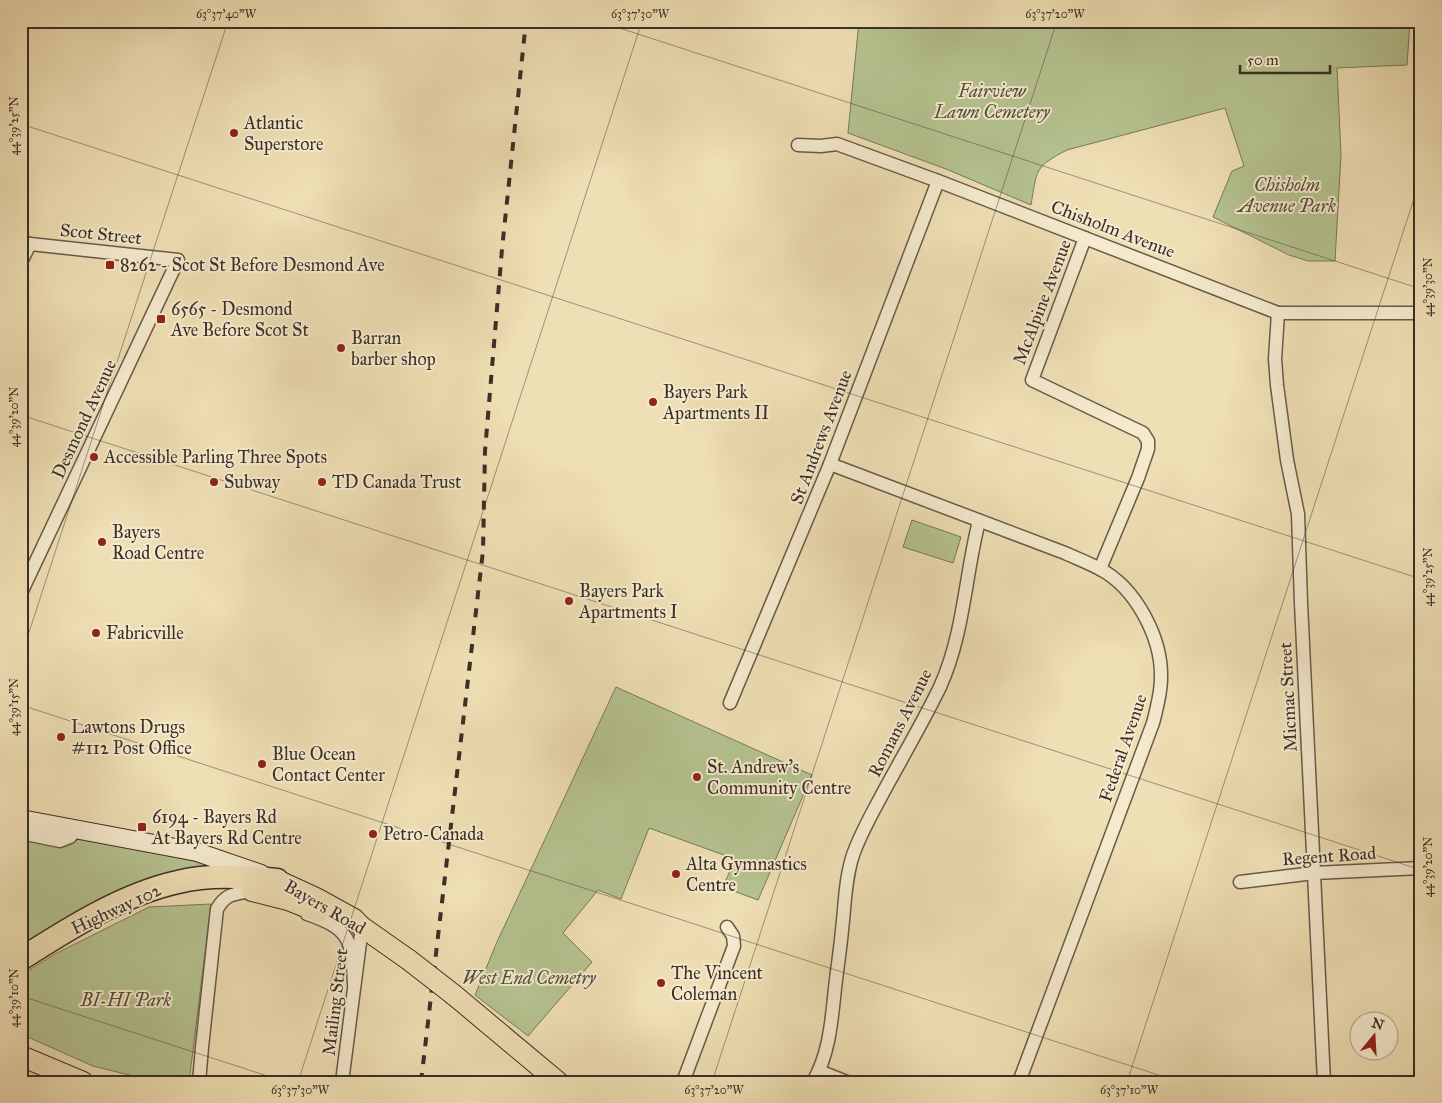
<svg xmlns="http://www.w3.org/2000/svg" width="1442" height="1103" font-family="'IM FELL Great Primer',serif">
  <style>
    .green { fill: #b5c390; stroke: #78795c }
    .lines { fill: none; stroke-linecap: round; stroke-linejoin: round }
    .minor-casing { stroke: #685b4a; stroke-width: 15 }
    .secondary-casing { stroke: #3b2f27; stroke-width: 20 }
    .primary-casing { stroke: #3b2f27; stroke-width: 22 }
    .motorway-casing { stroke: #3b2f27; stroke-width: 25 }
    .minor { stroke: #f5eace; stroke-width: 12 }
    .secondary { stroke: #f5eace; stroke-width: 18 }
    .primary { stroke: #efdfb4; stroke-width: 20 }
    .motorway { stroke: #efdfb4; stroke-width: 22 }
    .rail { stroke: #3b2f27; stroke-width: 4; stroke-dasharray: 9 9; stroke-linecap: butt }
    .primary-bridge-casing { stroke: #3b2f27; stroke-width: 22; stroke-linecap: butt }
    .primary-bridge { stroke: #efdfb4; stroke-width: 20 }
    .ticks { fill: none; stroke: #3b2f27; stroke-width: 1; stroke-opacity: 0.45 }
    .poi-dot { fill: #8f2418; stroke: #f5eace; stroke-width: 2 }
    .labels { text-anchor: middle; stroke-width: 4; stroke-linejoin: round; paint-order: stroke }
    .park-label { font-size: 18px; font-style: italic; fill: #534d3c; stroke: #f5eace }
    .poi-label { font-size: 18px; fill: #3b2f27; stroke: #f5eace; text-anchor: start }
    .street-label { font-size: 18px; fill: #3b2f27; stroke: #f5eace }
    .neatline { fill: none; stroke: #3b2f27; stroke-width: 2 }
    .ticks-label { font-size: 12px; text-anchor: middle; fill: #3b2f27 }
  </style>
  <rect width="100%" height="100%" fill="#efdfb4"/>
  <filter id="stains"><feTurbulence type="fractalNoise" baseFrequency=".004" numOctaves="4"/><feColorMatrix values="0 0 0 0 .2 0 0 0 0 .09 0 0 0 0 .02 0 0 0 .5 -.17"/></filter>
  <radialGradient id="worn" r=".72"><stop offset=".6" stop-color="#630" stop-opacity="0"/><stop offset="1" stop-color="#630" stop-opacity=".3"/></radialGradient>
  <g class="green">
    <path d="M859 21H1410L1407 65 1337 68 1341 155 1335 261H1308L1289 255 1213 217 1232 171 1244 166 1225 108 1067 150C1034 167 1037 170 1031 205L946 169 848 133Z"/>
    <path d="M912 520 961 537 953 563 903 547Z"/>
    <path d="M616 687 812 775 758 900 723 887 735 859 649 828 621 899 598 890 563 933 592 962 528 1036 475 995 497 942Z"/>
    <path d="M82 837 200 859 228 869 21 947V838L64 846Z"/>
    <path d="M211 904 189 1082H157L93 1066 21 1034V975L55 954 149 907Z"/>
  </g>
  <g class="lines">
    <g class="minor-casing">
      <g id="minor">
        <path d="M798 145 821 146 837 144 938 181 1278 313H1421"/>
        <path d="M1085 238 1032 380 1143 433 1148 441V449L1138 478 1100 569"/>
        <path d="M21 243 178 260 21 593"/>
        <path d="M21 262 30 244"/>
        <path d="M1278 313 1275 359 1277 385 1287 460 1298 514 1301 603 1324 1082"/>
        <path d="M830 464 1065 553C1076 558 1089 563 1100 569 1136 588 1162 638 1161 678 1161 693 1157 708 1153 723L1019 1082"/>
        <path d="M730 703 830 464 938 181"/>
        <path d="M21 833 60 841 70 837 77 829"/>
        <path d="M1240 882 1314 873 1421 868"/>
        <path d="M307 914C351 929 352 940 354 984"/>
        <path d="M819 1071 847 1082"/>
        <path d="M199 1082 202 1047 217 909C226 893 235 894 252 891"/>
        <path d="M342 1082 362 927"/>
        <path d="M683 1082 734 946 733 936 727 927"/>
        <path d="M813 1082C828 1056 831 1027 834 998 836 975 840 953 842 930 845 905 845 879 853 855 861 832 873 812 884 791 903 756 923 722 940 687 964 634 965 576 979 521"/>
      </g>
    </g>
    <g class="secondary-casing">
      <path id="secondary" d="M21 819 197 852 261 874"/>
    </g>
    <g class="primary-casing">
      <g id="primary">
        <path d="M277 880 316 898 354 919 362 927 409 960"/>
        <path d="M252 891 288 900 318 912"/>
        <path d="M454 995 558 1082"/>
        <path d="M21 1056 83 1082"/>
      </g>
    </g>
    <g class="motorway-casing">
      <path id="motorway" d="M21 959C68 929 123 894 178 882 211 874 244 877 277 880"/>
    </g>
    <use href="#minor" class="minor"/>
    <use href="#secondary" class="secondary"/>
    <use href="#primary" class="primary"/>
    <use href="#motorway" class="motorway"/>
    <path class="rail" d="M421 1082 483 551 485 451 502 249 526 21"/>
    <g class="primary-bridge-casing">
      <path id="primary-bridge" d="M409 960 454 995"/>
    </g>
    <use href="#primary-bridge" class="primary-bridge"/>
  </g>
  <path class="ticks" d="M598 21 1421 289M21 124 1421 579M21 415 1421 870M21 657 228 21M21 705 1180 1082M21 996 286 1082M298 1082 642 21M712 1082 1057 21M1127 1082 1421 177"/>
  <g class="poi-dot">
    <circle cx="234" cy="133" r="5"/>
    <rect x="105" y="260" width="10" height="10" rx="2.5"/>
    <rect x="156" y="314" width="10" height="10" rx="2.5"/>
    <circle cx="341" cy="348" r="5"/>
    <circle cx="653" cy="402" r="5"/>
    <circle cx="94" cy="457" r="5"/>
    <circle cx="214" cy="482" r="5"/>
    <circle cx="322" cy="482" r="5"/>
    <circle cx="102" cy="542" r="5"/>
    <circle cx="569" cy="601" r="5"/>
    <circle cx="96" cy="633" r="5"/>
    <circle cx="61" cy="737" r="5"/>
    <circle cx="262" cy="764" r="5"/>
    <circle cx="697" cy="777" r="5"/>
    <rect x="137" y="822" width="10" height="10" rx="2.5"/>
    <circle cx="373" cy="834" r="5"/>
    <circle cx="676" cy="874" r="5"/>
    <circle cx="661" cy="983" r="5"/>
  </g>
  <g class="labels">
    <g class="park-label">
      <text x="992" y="97">Fairview<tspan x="992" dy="21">Lawn Cemetery</tspan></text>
      <text x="1287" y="191">Chisholm<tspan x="1287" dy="21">Avenue Park</tspan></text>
      <text x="529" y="984">West End Cemetry</text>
      <text x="126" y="1006">BI-HI Park</text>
    </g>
    <g class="poi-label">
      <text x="244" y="129">Atlantic<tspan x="244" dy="21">Superstore</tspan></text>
      <text x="120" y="271">8262 - Scot St Before Desmond Ave</text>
      <text x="171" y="315">6565 - Desmond<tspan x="171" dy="21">Ave Before Scot St</tspan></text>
      <text x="351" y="344">Barran<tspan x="351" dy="21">barber shop</tspan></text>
      <text x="663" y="398">Bayers Park<tspan x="663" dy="21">Apartments II</tspan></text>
      <text x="104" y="463">Accessible Parling Three Spots</text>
      <text x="224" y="488">Subway</text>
      <text x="332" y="488">TD Canada Trust</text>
      <text x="112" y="538">Bayers<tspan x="112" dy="21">Road Centre</tspan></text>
      <text x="579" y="597">Bayers Park<tspan x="579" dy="21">Apartments I</tspan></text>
      <text x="106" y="639">Fabricville</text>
      <text x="71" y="733">Lawtons Drugs<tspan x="71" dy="21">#112 Post Office</tspan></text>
      <text x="272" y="760">Blue Ocean<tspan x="272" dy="21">Contact Center</tspan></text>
      <text x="707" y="773">St. Andrew's<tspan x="707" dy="21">Community Centre</tspan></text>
      <text x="152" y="823">6194 - Bayers Rd<tspan x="152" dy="21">At Bayers Rd Centre</tspan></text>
      <text x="383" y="840">Petro-Canada</text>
      <text x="686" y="870">Alta Gymnastics<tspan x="686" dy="21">Centre</tspan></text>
      <text x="671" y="979">The Vincent<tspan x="671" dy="21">Coleman</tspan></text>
    </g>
    <g class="street-label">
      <text transform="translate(1113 229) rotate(21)" y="6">Chisholm Avenue</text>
      <text transform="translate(101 234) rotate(6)" y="6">Scot Street</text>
      <text transform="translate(1042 302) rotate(-69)" y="6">McAlpine Avenue</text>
      <text transform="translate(84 419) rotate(-65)" y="6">Desmond Avenue</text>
      <text transform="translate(821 437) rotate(-69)" y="6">St Andrews Avenue</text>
      <text transform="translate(1288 697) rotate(-93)" y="6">Micmac Street</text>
      <text transform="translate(900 723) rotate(-63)" y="6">Romans Avenue</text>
      <text transform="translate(1123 748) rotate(-71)" y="6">Federal Avenue</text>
      <text transform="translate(1329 856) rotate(-4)" y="6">Regent Road</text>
      <text transform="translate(325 907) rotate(30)" y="6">Bayers Road</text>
      <text transform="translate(116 909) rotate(-25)" y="6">Highway 102</text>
      <text transform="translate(335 1002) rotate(-83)" y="6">Mailing Street</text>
    </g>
  </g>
  <rect width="1442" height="1103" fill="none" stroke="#efdfb4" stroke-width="55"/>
  <g transform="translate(1374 1036) rotate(18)"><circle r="24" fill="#f5eace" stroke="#ab9f8b"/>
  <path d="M0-4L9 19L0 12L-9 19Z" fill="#8f2418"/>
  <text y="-8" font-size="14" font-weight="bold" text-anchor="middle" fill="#3b2f27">N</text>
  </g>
  <path d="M1240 65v8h90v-8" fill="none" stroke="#3b2f27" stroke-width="2.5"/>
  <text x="1247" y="65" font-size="15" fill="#3b2f27" stroke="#f5eace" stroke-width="4" paint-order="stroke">50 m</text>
  <rect x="28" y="28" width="1386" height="1048" class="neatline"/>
  <g class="ticks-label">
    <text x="226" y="18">63°37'40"W</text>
    <text x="640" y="18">63°37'30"W</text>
    <text x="1055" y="18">63°37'20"W</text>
    <text transform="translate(14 126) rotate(-90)" y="4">44°39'25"N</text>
    <text transform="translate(1428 287) rotate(-90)" y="4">44°39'30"N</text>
    <text transform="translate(14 417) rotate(-90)" y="4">44°39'20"N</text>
    <text transform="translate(1428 577) rotate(-90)" y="4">44°39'25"N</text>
    <text transform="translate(14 707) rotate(-90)" y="4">44°39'15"N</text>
    <text transform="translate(1428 867) rotate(-90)" y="4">44°39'20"N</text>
    <text transform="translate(14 998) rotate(-90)" y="4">44°39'10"N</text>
    <text x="300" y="1094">63°37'30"W</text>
    <text x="714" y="1094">63°37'20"W</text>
    <text x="1129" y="1094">63°37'10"W</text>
  </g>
  <rect width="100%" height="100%" filter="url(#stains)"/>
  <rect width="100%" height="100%" fill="url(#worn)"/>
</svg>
